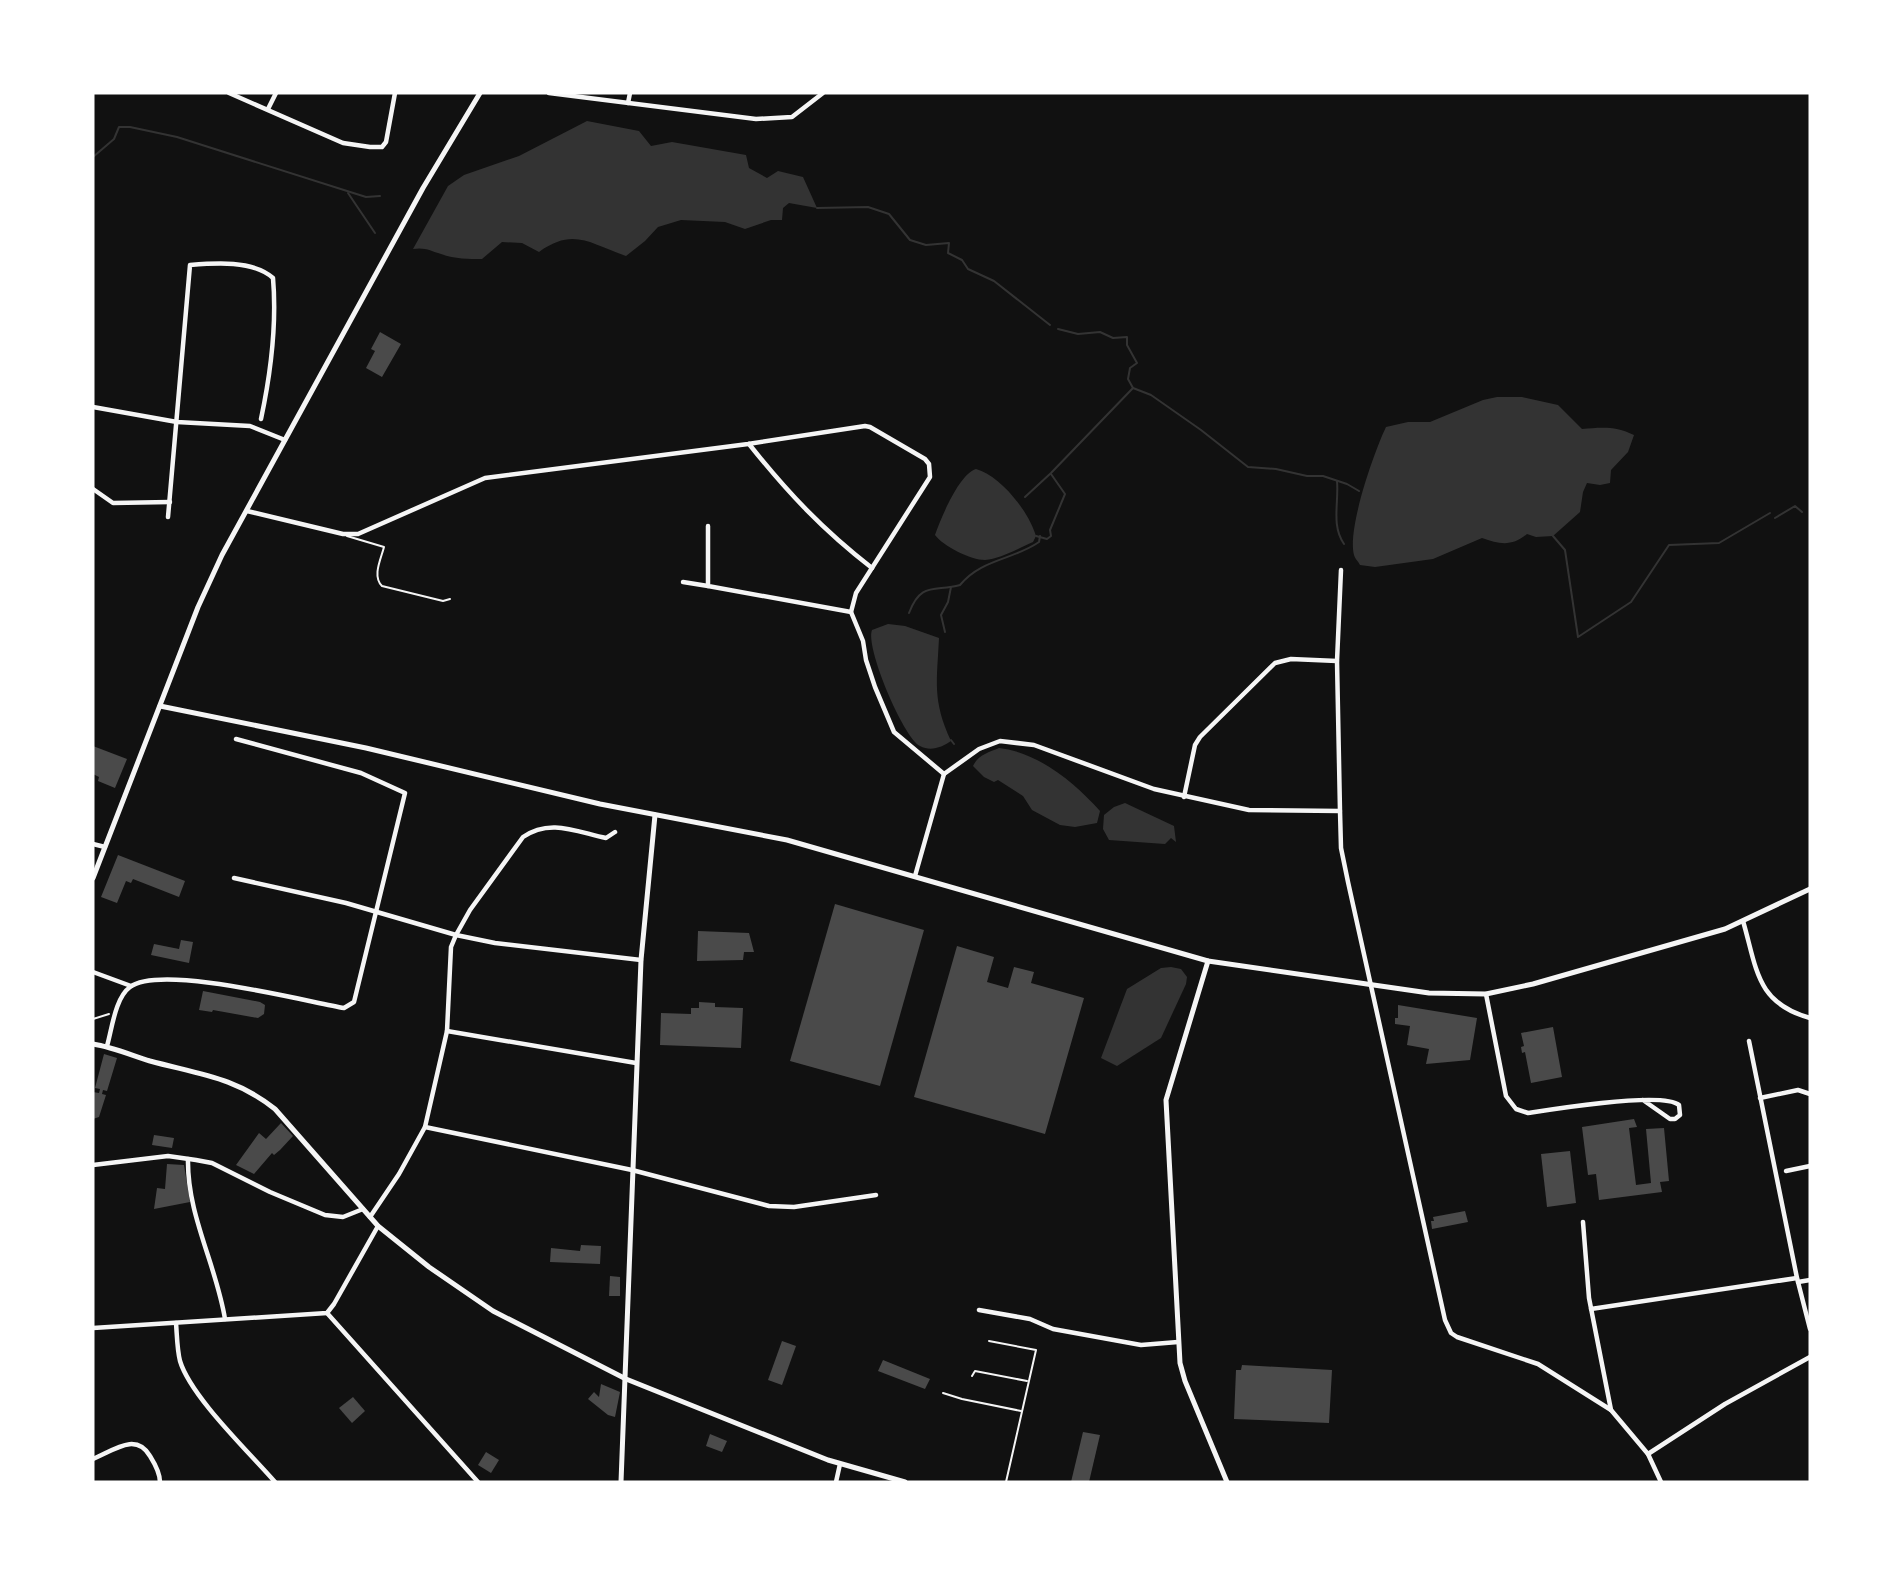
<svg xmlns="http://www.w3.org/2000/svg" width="1903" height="1575" font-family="Mulish,sans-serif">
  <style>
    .water { fill: #333 }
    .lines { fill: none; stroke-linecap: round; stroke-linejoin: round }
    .stream { stroke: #333; stroke-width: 2 }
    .building { fill: #4a4a4a }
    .path { stroke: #f5f5f5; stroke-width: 2 }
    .service { stroke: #f5f5f5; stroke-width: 2 }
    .minor { stroke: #f5f5f5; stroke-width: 4.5 }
    .tertiary { stroke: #f5f5f5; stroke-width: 5 }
    .secondary { stroke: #f5f5f5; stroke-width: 5 }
  </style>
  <rect width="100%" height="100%" fill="#111"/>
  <g class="water">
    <path d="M587 121 639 131 651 146 672 142 746 155 749 168 767 178 778 171 803 177 817 208 789 203 783 208 782 220H771L745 229 725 222 681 220 658 227 645 241 626 256C590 244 574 227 539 252L522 243 502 242 482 259C469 259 455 259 441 254 431 251 425 247 413 249L448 186 464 175 519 156Z"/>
    <path d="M1497 397H1522L1558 405 1582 429C1602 427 1616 426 1634 435L1628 452 1611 470 1610 483 1600 485 1587 483 1583 492 1580 512 1553 536 1536 537 1527 534C1512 547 1499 544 1482 538L1433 559 1375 567 1360 565C1358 561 1355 559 1354 555 1347 529 1374 452 1386 427L1408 422H1430L1483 400Z"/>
    <path d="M976 469C1001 476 1029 512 1036 536L1033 542C1019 548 1000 559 985 560 971 560 943 546 935 535 941 518 959 474 976 469Z"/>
    <path d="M888 624 905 626 939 638C937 681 932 700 951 741 942 747 931 752 920 746 903 737 865 647 872 630Z"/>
    <path d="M999 748C1038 752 1075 783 1100 811L1097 823 1075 827 1060 825 1032 810 1023 796 998 780 994 782 984 777 973 766C978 755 989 752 999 748Z"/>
    <path d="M1125 803 1174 826 1176 842 1171 838 1165 844 1109 840 1103 829 1104 815 1114 807Z"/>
    <path d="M1171 967 1181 969 1187 977 1186 984 1161 1038 1117 1066 1101 1058 1127 989 1161 968Z"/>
  </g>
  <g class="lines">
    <g class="stream">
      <path d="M93 157 114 139 119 127H130L177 137 366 197 380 196"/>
      <path d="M348 193 375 233"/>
      <path d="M817 208 868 207 889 214 910 240 926 245 949 243 948 253 962 260 968 269 994 281 1050 325"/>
      <path d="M1058 329 1078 334 1100 332 1113 338 1127 337V345L1137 363 1130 368 1128 379 1133 388 1151 395 1201 430 1248 467 1276 469 1307 476H1323L1347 484 1359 491"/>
      <path d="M1337 481C1339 503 1331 525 1344 544"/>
      <path d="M1025 497 1051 473 1133 388"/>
      <path d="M1775 518 1795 506 1802 512"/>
      <path d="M1036 536 1047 539 1051 536 1050 530 1065 494 1051 474"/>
      <path d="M1553 536 1565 550 1578 637 1631 602 1669 545 1719 543 1770 513"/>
      <path d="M909 613C921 581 935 592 960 585 981 559 1013 560 1039 542L1040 536"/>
      <path d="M945 632 941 615 948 602 951 587"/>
      <path d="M951 740 954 744"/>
    </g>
  </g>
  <g class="building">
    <path d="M380 332 401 344 382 377 366 368 375 351 371 349Z"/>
    <path d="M93 746 127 759 115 788 98 781 99 777 93 774Z"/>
    <path d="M118 855 185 881 179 897 133 879 131 883 126 881 117 903 101 897Z"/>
    <path d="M835 904 924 930 880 1086 790 1061Z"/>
    <path d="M698 931 749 933 754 952H744L743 960 697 961Z"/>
    <path d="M181 940 193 942 189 963 151 955 154 944 179 949Z"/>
    <path d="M957 946 994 957 987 982 1008 988 1014 967 1034 972 1031 983 1084 998 1045 1134 914 1097Z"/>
    <path d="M203 991 260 1002 265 1005 264 1014 258 1018 213 1010 212 1012 199 1010Z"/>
    <path d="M699 1002 715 1003V1007L743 1008 741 1048 660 1045 661 1013 691 1014V1008H699Z"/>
    <path d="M1398 1005 1477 1018 1470 1060 1426 1064 1429 1049 1407 1045 1410 1026 1395 1024V1018H1398Z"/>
    <path d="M1553 1027 1562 1077 1531 1083 1525 1052 1522 1053 1521 1047 1524 1046 1521 1033Z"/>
    <path d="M104 1054 117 1058 107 1091 103 1090 102 1094 106 1095 99 1117 93 1119V1092L99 1093 100 1089 95 1088Z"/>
    <path d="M1634 1119 1637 1127 1629 1128 1636 1185 1651 1183 1646 1129 1664 1128 1669 1181 1660 1182 1662 1192 1599 1200 1596 1174 1588 1175 1582 1127Z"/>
    <path d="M281 1123 293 1136 280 1150 274 1155 272 1153 254 1174 236 1165 259 1133 266 1139Z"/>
    <path d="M154 1135 174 1138 172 1148 152 1145Z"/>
    <path d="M1570 1151 1576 1203 1547 1207 1541 1154Z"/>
    <path d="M167 1164 184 1165 190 1202 154 1209 157 1188 165 1189Z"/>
    <path d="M1465 1211 1468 1222 1432 1229 1431 1221H1434L1433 1217Z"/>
    <path d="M581 1245 601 1246 600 1264 550 1262 551 1248 580 1251Z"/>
    <path d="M610 1276 620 1277V1296H609Z"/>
    <path d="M782 1341 796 1346 782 1385 768 1380Z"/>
    <path d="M883 1360 930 1379 925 1389 878 1371Z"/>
    <path d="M1242 1365 1332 1370 1329 1423 1234 1419 1236 1370H1241Z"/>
    <path d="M601 1384 620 1392 615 1417 608 1415 588 1399 594 1392 599 1397Z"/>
    <path d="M353 1397 365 1411 352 1423 339 1408Z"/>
    <path d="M1083 1432 1100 1435 1089 1482H1071Z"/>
    <path d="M710 1434 727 1441 722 1452 706 1446Z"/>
    <path d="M486 1452 499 1460 491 1473 478 1465Z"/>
  </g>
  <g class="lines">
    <g class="path">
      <path d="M93 1019 109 1014"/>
      <path d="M989 1341 1036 1350 1006 1482"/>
      <path d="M972 1376 975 1371 1027 1381"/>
      <path d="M943 1393 962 1399 1021 1411"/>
    </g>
    <path class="service" d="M347 536 384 547C381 559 372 576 382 586L443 601 450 599"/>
    <g class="minor">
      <path d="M229 93 343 143 370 147H382L386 142 395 93"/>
      <path d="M549 93 756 119 792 117 823 93"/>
      <path d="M628 103 630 93"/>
      <path d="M268 109 276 93"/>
      <path d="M93 407 177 422 250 426 285 440"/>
      <path d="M749 444C788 493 823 530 872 568"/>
      <path d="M93 489 113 503 170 502"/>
      <path d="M247 511 343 534H358L485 478 748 444 865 426 870 427 925 459 929 464 930 477 856 593 851 612 863 641 866 660 875 687 894 732 944 774"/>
      <path d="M168 517 190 265C215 263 253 260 273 278 277 325 271 372 261 419"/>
      <path d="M708 526V586L851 612"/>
      <path d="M683 582 708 586"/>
      <path d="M1184 797 1195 745 1200 737 1275 663 1291 659 1337 661"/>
      <path d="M1340 811 1341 848 1348 882 1445 1320 1451 1333 1457 1337 1538 1364 1611 1410 1648 1454 1661 1482"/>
      <path d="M93 844 105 847"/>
      <path d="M915 876 944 774 979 749 1000 741 1034 745 1154 789 1249 810 1340 811 1337 661 1341 570"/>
      <path d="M234 878 346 903 456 935 495 943 641 960"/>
      <path d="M1743 921C1757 969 1756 1003 1810 1018"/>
      <path d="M93 972 131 986"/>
      <path d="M1486 994 1506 1096 1516 1109 1528 1113C1554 1109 1663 1091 1679 1105L1680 1115 1675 1119H1670L1643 1100"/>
      <path d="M447 1031 636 1063"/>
      <path d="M1749 1041 1797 1278 1810 1329"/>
      <path d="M107 1046C112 1029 115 998 130 987 161 964 304 1001 344 1008L354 1002 405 793 361 773 236 739"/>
      <path d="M1760 1098 1798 1090 1810 1094"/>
      <path d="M425 1127 632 1170 769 1206 794 1207 876 1195"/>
      <path d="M188 1159C187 1215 216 1264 225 1319"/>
      <path d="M93 1165 168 1156 196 1160 212 1163 270 1192 325 1215 343 1217 363 1209"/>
      <path d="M1786 1171 1810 1166"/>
      <path d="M370 1217 399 1174 425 1127 447 1031 451 947 456 935 470 910 523 837C550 818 577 832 606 838L615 832"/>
      <path d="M1583 1222 1589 1298 1611 1410"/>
      <path d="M1798 1282 1810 1280"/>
      <path d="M1591 1309 1797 1278"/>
      <path d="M979 1310 1030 1319 1053 1329 1141 1345 1178 1342"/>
      <path d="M327 1313 478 1482"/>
      <path d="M176 1323C177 1335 177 1349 180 1361 191 1397 249 1452 275 1482"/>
      <path d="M93 1328 327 1313 334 1304 378 1226"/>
      <path d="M1648 1454 1725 1404 1810 1357"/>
      <path d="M93 1459C114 1450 136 1432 150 1456 155 1464 160 1473 160 1482"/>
      <path d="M836 1482 840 1464"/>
    </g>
    <path class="tertiary" d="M93 1044C112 1047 131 1055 150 1061 198 1074 235 1077 275 1109L378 1226 429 1267 493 1311 626 1379 828 1460 905 1482"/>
    <g class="secondary">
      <path d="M160 706 366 748 600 804 787 840 1208 961 1429 993 1486 994 1533 984 1725 929 1810 889"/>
      <path d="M93 878 198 607 222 555 423 188 480 93"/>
      <path d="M1208 961 1166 1100 1180 1363 1185 1381 1227 1482"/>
      <path d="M621 1482 641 960 655 815"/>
    </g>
  </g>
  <rect width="1903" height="1575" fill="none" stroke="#ffffff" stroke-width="189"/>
</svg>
